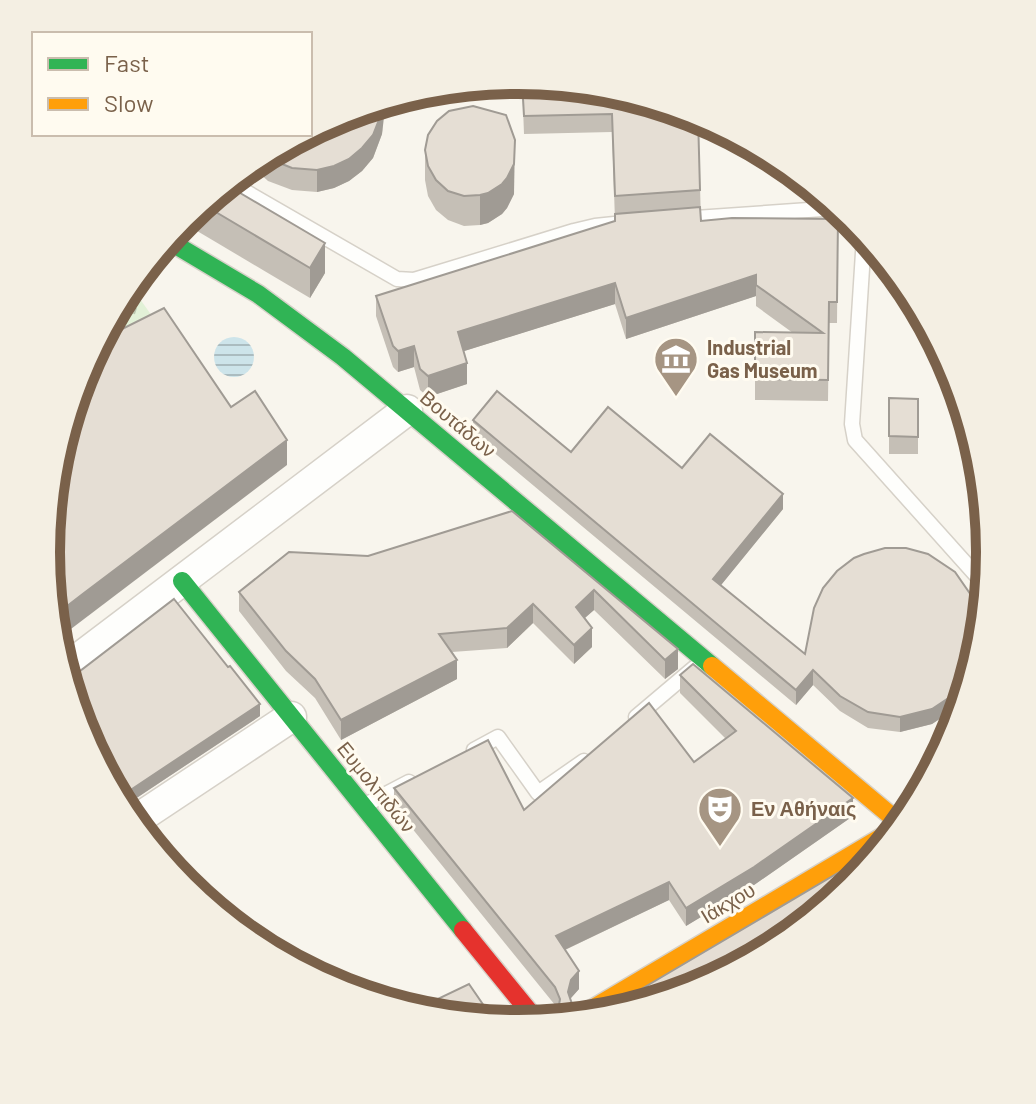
<svg xmlns="http://www.w3.org/2000/svg" width="1036" height="1104" font-family="Barlow,sans-serif">
  <style>
    .park { fill: url(#park-tufts) }
    .water { fill: url(#water-rules) }
    .lines { fill: none; stroke-linecap: round; stroke-linejoin: round }
    .lane-casing { stroke: #d6d1c8; stroke-width: 17 }
    .street-casing { stroke: #d6d1c8; stroke-width: 33 }
    .fast-casing { stroke: #d6d1c8; stroke-width: 21 }
    .slow-casing { stroke: #d6d1c8; stroke-width: 21 }
    .jam-casing { stroke: #d6d1c8; stroke-width: 21 }
    .lane { stroke: #fefefc; stroke-width: 14 }
    .street { stroke: #fefefc; stroke-width: 30 }
    .fast { stroke: #30b455; stroke-width: 18 }
    .slow { stroke: #ff9f0a; stroke-width: 18 }
    .jam { stroke: #e5322d; stroke-width: 18 }
    .wall { fill: #c5bfb6 }
    .shaded-wall { fill: #a09b94 }
    .building { fill: #e5ded4; stroke: #a09b94; stroke-width: 2 }
    .labels { text-anchor: middle; stroke-width: 6; stroke-linejoin: round; paint-order: stroke }
    .poi-label { font-size: 20px; font-weight: bold; fill: #7a614a; stroke: #fffbf0; text-anchor: start }
    .street-label { font-size: 20px; fill: #7a614a; stroke: #fffbf0 }
    .rim { fill: none; stroke: #7a614a; stroke-width: 10 }
  </style>
  <defs>
    <pattern id="park-tufts" width="24" height="20" patternUnits="userSpaceOnUse" patternTransform="scale(2)"><rect width="24" height="20" fill="#e2f1d7"/><path d="M3 7l-1-3M5 7V3M7 7l1-3M15 17l-1-3M17 17v-4M19 17l1-3" fill="none" stroke="#bcc7b0"/></pattern>
    <pattern id="water-rules" width="6" height="5" patternUnits="userSpaceOnUse" patternTransform="scale(2)"><rect width="6" height="5" fill="#cde4ea"/><path d="M0 2.5h6" fill="none" stroke="#abbcc0"/></pattern>
  </defs>
  <rect width="100%" height="100%" fill="#f8f5ed"/>
  <path class="park" d="M136 290 140 299 164 333 87 364Z"/>
  <circle class="water" cx="234" cy="357" r="20"/>
  <g class="lines">
    <g class="lane-casing">
      <g id="lane">
        <path d="M234 185 397 279 414 280 574 231 595 226 624 223"/>
        <path d="M681 219 837 208"/>
        <path d="M864 237 852 424 855 440 984 584"/>
        <path d="M636 717 694 668"/>
        <path d="M474 750 498 737 538 793 584 761"/>
        <path d="M367 804 409 782"/>
      </g>
    </g>
    <g class="street-casing">
      <g id="street">
        <path d="M69 666 407 410"/>
        <path d="M139 818 291 717"/>
      </g>
    </g>
    <g class="fast-casing">
      <g id="fast">
        <path d="M169 241 258 294 343 357 712 666"/>
        <path d="M182 581 463 930"/>
      </g>
    </g>
    <g class="slow-casing">
      <g id="slow">
        <path d="M712 666 896 820"/>
        <path d="M592 1009 887 834"/>
      </g>
    </g>
    <g class="jam-casing">
      <path id="jam" d="M463 930 536 1020"/>
    </g>
    <use href="#lane" class="lane"/>
    <use href="#street" class="street"/>
    <use href="#fast" class="fast"/>
    <use href="#slow" class="slow"/>
    <use href="#jam" class="jam"/>
  </g>
  <g class="wall">
    <path d="M522 81 698 116 701 221 838 219 837 323H829L828 401 755 400V332L793 333 756 306V296L626 339 615 304 464 351 467 384 428 397 420 390 414 367 398 372 393 367 376 316V296L615 221 612 132 524 134Z"/>
    <path d="M384 107 382 134 373 158 362 171 349 181 334 188 317 192 292 190 268 181 256 170 338 116Z"/>
    <path d="M425 150 514 194 507 208 502 214 488 223 480 225 464 226 448 220 436 210 428 196 425 180Z"/>
    <path d="M230 187 325 273 310 298 182 222 185 218Z"/>
    <path d="M918 317 924 326H918Z"/>
    <path d="M952 369 954 372 963 414H952Z"/>
    <path d="M889 398 918 399V454H889Z"/>
    <path d="M473 420 571 452 682 468 783 509 720 586 805 654 978 614 960 701 950 712 932 724 900 732 868 728 840 711 813 685 796 705 473 435Z"/>
    <path d="M512 511 678 669 665 679 594 610 584 618 592 647 574 664 533 623 507 648 452 652 457 679 341 740 315 698 286 671 239 611V592L368 556Z"/>
    <path d="M680 675 853 816 754 885 686 926 669 900 565 950 579 989 570 999 572 1004 580 1012 558 1016 555 1005 394 806V788L524 810 694 762 726 739 680 693Z"/>
    <path d="M71 678 260 716 129 803 91 740 88 742 82 732Z"/>
  </g>
  <g class="shaded-wall">
    <path d="M383 107H384V117L382 134 373 158 362 171 349 181 334 188 317 192V170Z"/>
    <path d="M515 140 514 194 507 208 502 214 488 223 480 225V195Z"/>
    <path d="M325 243V273L310 298V268Z"/>
    <path d="M756 275V296L626 339V318Z"/>
    <path d="M615 283V304L458 353V332Z"/>
    <path d="M414 346V367L398 372V351Z"/>
    <path d="M467 363V384L428 397V376Z"/>
    <path d="M287 440V465L63 635 58 613 84 593Z"/>
    <path d="M783 494V509L713 595V579Z"/>
    <path d="M594 590V610L576 626V607Z"/>
    <path d="M533 604V623L507 648V628Z"/>
    <path d="M592 628V647L574 664V645Z"/>
    <path d="M678 649V669L665 679V660Z"/>
    <path d="M457 660V679L341 740V720Z"/>
    <path d="M813 670V685L796 705V690Z"/>
    <path d="M964 680 960 701 950 712 932 724 900 732V717Z"/>
    <path d="M260 704V716L129 803V791Z"/>
    <path d="M91 728V740L88 742 83 734Z"/>
    <path d="M853 798V816L754 885 686 926V908Z"/>
    <path d="M669 882V900L556 954V936Z"/>
    <path d="M579 971V989L571 998 568 1010V992L571 980Z"/>
  </g>
  <g class="building">
    <path d="M522 81 698 116 700 190 615 196 612 114 524 116Z"/>
    <path d="M473 106 506 115 515 140 514 164 507 178 502 184 488 193 480 195 464 196 448 191 436 180 428 166 425 150 428 135 437 121 449 111Z"/>
    <path d="M383 107 382 112 373 135 362 148 349 159 334 166 317 170 292 168 272 160 338 116Z"/>
    <path d="M230 187 325 243 310 268 204 205Z"/>
    <path d="M700 207 701 221 732 218 838 219 837 302H829L828 380 755 379V332L823 333 756 285V275L626 318 615 283 458 332 467 363 428 376 420 369 414 346 398 351 393 346 376 296 615 221V214Z"/>
    <path d="M164 308 231 407 255 391 287 440 84 593 58 613 46 552 82 371 104 338Z"/>
    <path d="M952 369 954 372 959 396H952Z"/>
    <path d="M497 391 571 452 608 407 682 468 710 434 783 494 713 579 805 654 814 608 823 588 837 571 854 558 864 554 885 548H906L928 554 955 572 973 598 978 614 964 680 950 697 932 709 900 717 868 712 840 696 813 670 796 690 473 420Z"/>
    <path d="M889 398 918 399V437L889 436Z"/>
    <path d="M512 511 678 649 665 660 594 590 576 607 592 628 574 645 533 604 507 628 439 634 457 660 341 720 315 679 286 651 239 592 289 552 368 556Z"/>
    <path d="M174 599 228 667 230 666 260 704 129 791 91 728 83 734 82 732 71 678Z"/>
    <path d="M693 664 853 798 754 867 686 908 669 882 556 936 579 971 571 980 568 992 572 1004 580 1012 561 1015 558 1011 560 999 555 987 394 788 488 740 524 810 649 703 694 762 736 731 680 675Z"/>
    <path d="M875 851 851 886 698 988 616 1004Z"/>
    <path d="M469 984 493 1019 425 1005Z"/>
  </g>
  <defs>
    <g id="museum-pin" transform="scale(2.3)"><path d="M0 17L-7.5 6A9.5 9.5 0 1 1 7.5 6Z" fill="#a69583" stroke="#fffbf0"/><path d="M0-6L6-3V-2H-6V-3ZM-5-1h2V3h-2ZM-1-1h2V3h-2ZM3-1h2V3H3ZM-6 4H6V6H-6Z" fill="#fff"/></g>
    <g id="theatre-pin" transform="scale(2.3)"><path d="M0 17L-7.5 6A9.5 9.5 0 1 1 7.5 6Z" fill="#a69583" stroke="#fffbf0"/><path d="M-5-5.5Q0-4 5-5.5V0Q5 5 0 6Q-5 5-5 0ZM-3.3-2.5H-1v1.5H-3.3ZM1-2.5H3.3v1.5H1ZM-2.8 1Q0 5.5 2.8 1Z" fill="#fff"/></g>
  </defs>
  <g fill-rule="evenodd">
    <use href="#museum-pin" x="676" y="359"/>
    <use href="#theatre-pin" x="720" y="809"/>
  </g>
  <g class="labels">
    <g class="poi-label">
      <text x="707" y="355">Industrial<tspan x="707" dy="23">Gas Museum</tspan></text>
      <text x="751" y="816">Εν Αθήναις</text>
    </g>
    <g class="street-label">
      <text transform="translate(458 424) rotate(40)" y="7">Βουτάδων</text>
      <text transform="translate(376 787) rotate(51)" y="7">Ευμολπιδών</text>
      <text transform="translate(728 903) rotate(-31)" y="7">Ιάκχου</text>
    </g>
  </g>
  <path d="M0 0H1036V1104H0ZM60 552a458 458 0 1 1 916 0a458 458 0 1 1-916 0Z" fill="#f4efe3" fill-rule="evenodd"/>
  <path class="rim" d="M60 552a458 458 0 1 1 916 0a458 458 0 1 1-916 0Z"/>
  <rect x="32" y="32" width="280" height="104" fill="#fffbf0" stroke="#cabdae" stroke-width="2"/>
  <rect x="48" y="58" width="40" height="12" fill="#30b455" stroke="#cabdae" stroke-width="2"/>
  <text x="104" y="72" font-size="24" fill="#7a614a">Fast</text>
  <rect x="48" y="98" width="40" height="12" fill="#ff9f0a" stroke="#cabdae" stroke-width="2"/>
  <text x="104" y="112" font-size="24" fill="#7a614a">Slow</text>
</svg>
